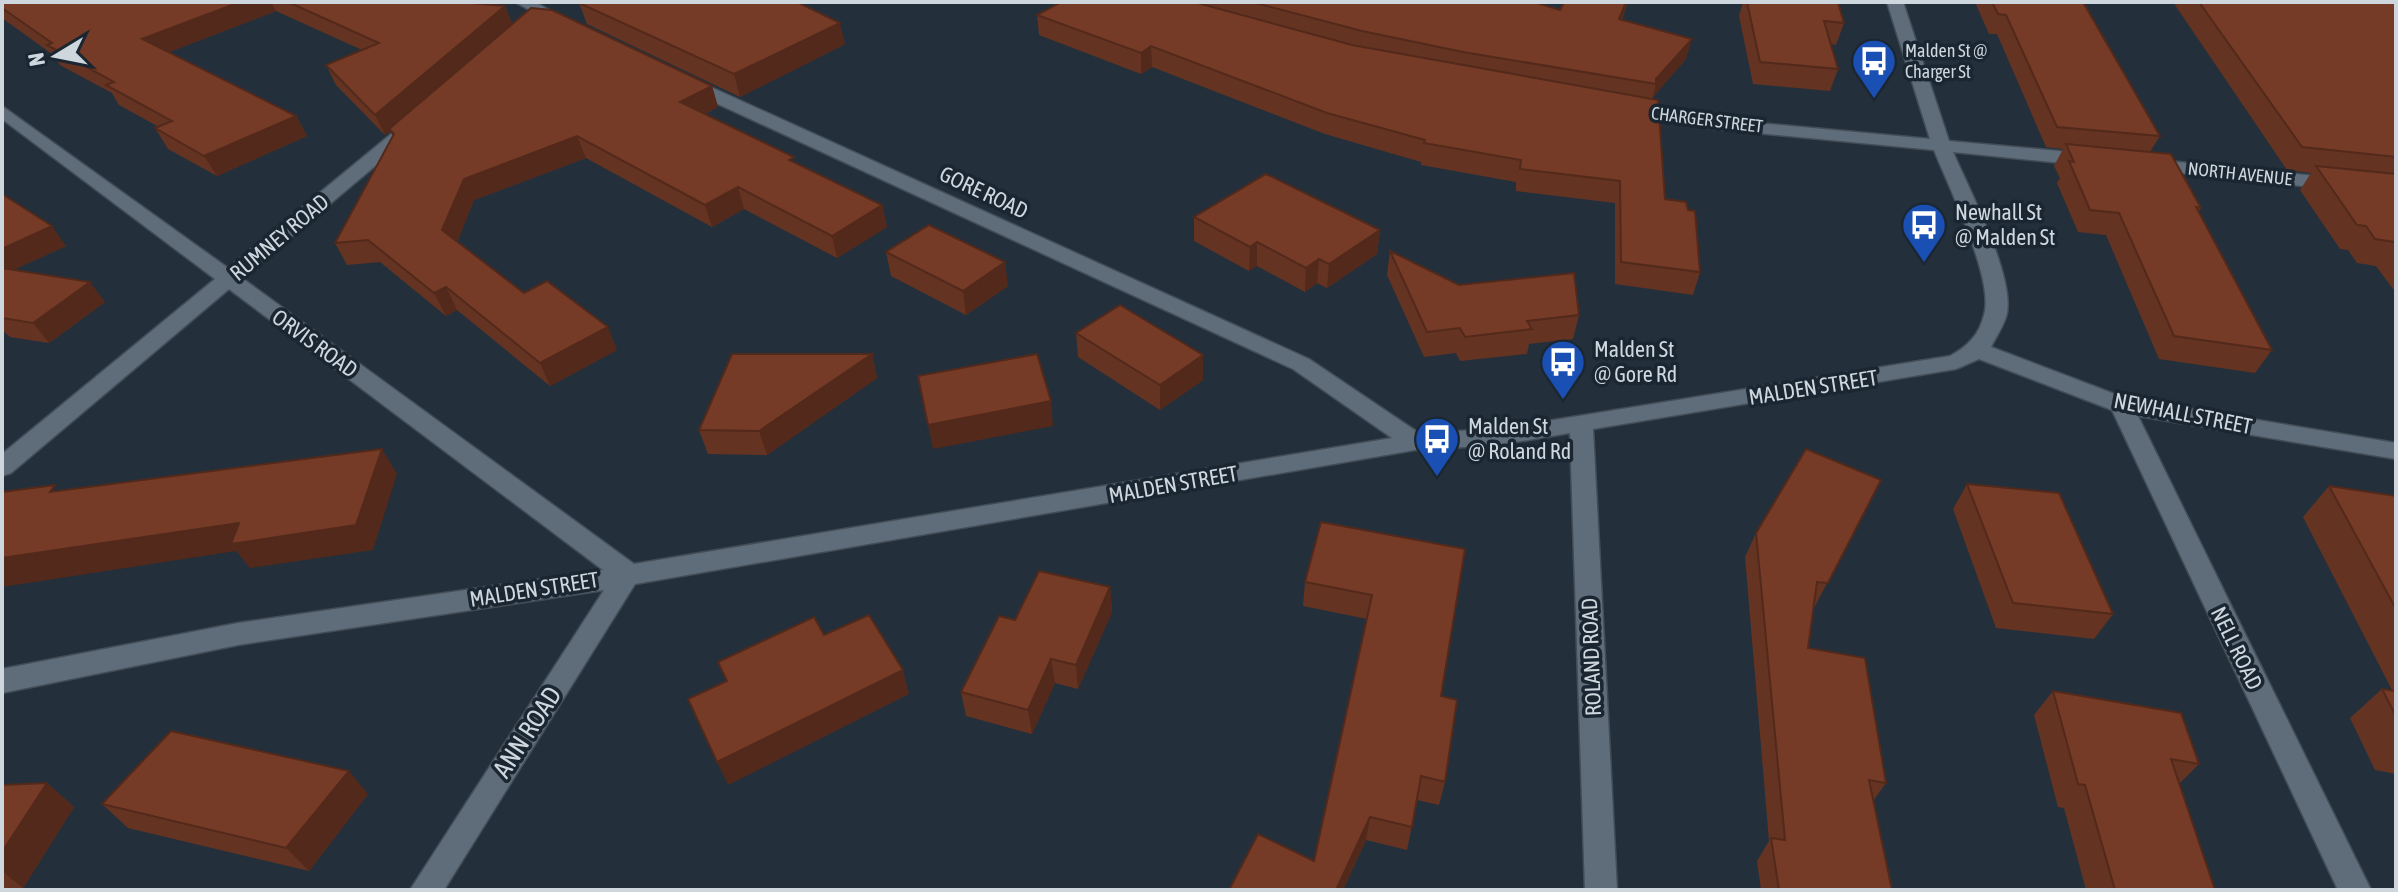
<svg xmlns="http://www.w3.org/2000/svg" width="2398" height="892" font-family="'Asap Condensed',sans-serif">
  <style>
    .lines { fill: none; stroke-linecap: round; stroke-linejoin: round }
    .minor-casing { stroke: #434d57; stroke-width: 3 }
    .minor { fill: #5f6d7a; fill-rule: evenodd }
    .wall { fill: #653321 }
    .shaded-wall { fill: #52291b }
    .building { fill: #753b26; stroke: #52291b; stroke-width: 2 }
    .labels { text-anchor: middle; stroke-width: 7; stroke-linejoin: round; paint-order: stroke }
    .far-poi-label { font-size: 18px; fill: #cfd7de; stroke: #1a2631; text-anchor: start }
    .far-street-label { font-size: 18px; fill: #cfd7de; stroke: #1a2631 }
    .street-label { font-size: 22px; fill: #cfd7de; stroke: #1a2631 }
    .poi-label { font-size: 22px; fill: #cfd7de; stroke: #1a2631; text-anchor: start }
    .near-street-label { font-size: 26px; fill: #cfd7de; stroke: #1a2631 }
  </style>
  <rect width="100%" height="100%" fill="#23303c"/>
  <g class="lines">
    <g class="minor-casing">
      <g id="minor">
        <path d="M515 2H535L572 23 570 26H558Z"/>
        <path d="M1887 2H1903L1949 141 2091 154 2100 160 2091 166 1953 152C1969 189 2014 275 2007 313 2005 324 1996 337 1991 347L2125 398 2396 443V459L2138 416 2371 890H2338L2112 410 1979 359 1956 369 1593 429 1617 890H1585L1570 433 1498 445 1415 450 635 584 444 890H410L604 590 238 645 2 693V669L238 623 603 570 229 289 11 473 2 476V454L215 279 2 119V106L228 268 407 121H419L422 125 419 129 242 278 634 564 1392 438 1293 369 681 87 678 83 681 79H693L1309 359 1419 433 1498 429 1950 356C1968 346 1979 335 1984 315 1995 280 1948 186 1934 150L1715 129 1627 115 1618 110 1627 105 1715 119 1930 139Z"/>
        <path d="M2148 159 2396 184V196L2141 169 2139 165Z"/>
      </g>
    </g>
    <use href="#minor" class="minor"/>
  </g>
  <g class="wall">
    <path d="M2 2H461L505 6 512 24 712 86 718 107 705 114 795 163 882 205 887 227 837 258 744 209 712 227 586 158 474 200 457 242 524 293 617 350 550 386 457 310 446 316 380 262 347 265 335 243 393 137 390 131 385 135 336 85 326 65 362 50 276 11 169 52 296 116 307 136 217 176 168 149 155 128 159 127 119 105 112 93 60 65 52 54 2 18Z"/>
    <path d="M1147 2H1534L1560 10 1564 2H1628L1622 20 1686 59 1653 97 1652 99 1665 199 1688 210 1700 272 1693 295 1615 284V203L1516 191V182L1421 165V162L1325 134 1152 67 1141 74 1039 35 1037 15Z"/>
    <path d="M1743 2H1838L1844 23 1836 45 1831 44 1838 69 1830 91 1753 84 1739 16Z"/>
    <path d="M1975 2H2083L2160 136 2150 152 2201 208 2198 212 2272 350 2255 373 2159 359 2106 235 2078 232 2057 183 2060 178 2054 166 2063 149 2046 147 1997 34H1989Z"/>
    <path d="M2177 2H2396V293L2376 266 2357 263 2348 250 2340 249 2300 190 2311 173 2287 170 2175 5Z"/>
    <path d="M579 3 845 44 740 97 587 24Z"/>
    <path d="M2 194 66 246 13 270 105 302 49 343 10 337 2 330Z"/>
    <path d="M1194 217 1380 230 1377 254 1327 288 1317 283 1305 292 1257 266 1249 271 1194 241Z"/>
    <path d="M1390 251 1459 285 1579 315 1573 339 1529 344 1527 354 1460 361 1456 353 1424 357 1387 275Z"/>
    <path d="M886 252 1008 286 966 315 891 276Z"/>
    <path d="M1076 333 1203 355V380L1160 410 1078 357Z"/>
    <path d="M872 354 877 378 767 455 708 454 699 430Z"/>
    <path d="M1881 480 1814 608 1808 648 1886 783 1873 801 1892 890H1761L1757 861 1769 841 1745 557 1756 533Z"/>
    <path d="M1967 484 2113 614 2094 639 1996 628 1953 509Z"/>
    <path d="M2329 486 2396 496V774L2375 770 2350 718 2382 689 2392 690 2303 517Z"/>
    <path d="M1321 522 1441 696 1445 782 1439 805 1417 800 1407 850 1366 840 1343 890 1314 861 1367 619 1303 606 1305 582Z"/>
    <path d="M1110 587 1112 612 1078 689 1055 683 1032 734 966 716 961 692 1015 620Z"/>
    <path d="M2053 691 2199 764 2179 784 2215 890H2086L2064 808 2058 807 2034 715Z"/>
    <path d="M47 783 74 807 23 888 2 889V785Z"/>
    <path d="M368 794 309 871 128 828 102 804Z"/>
  </g>
  <g class="shaded-wall">
    <path d="M240 2H271L276 11 154 58 142 39Z"/>
    <path d="M1626 2H1628L1614 39 1619 19Z"/>
    <path d="M505 6 513 26 385 135 375 115Z"/>
    <path d="M840 23 845 44 740 97 734 74Z"/>
    <path d="M1692 39 1686 59 1653 97 1656 84V79Z"/>
    <path d="M1151 46 1152 67 1141 74V53Z"/>
    <path d="M712 86 718 107 687 123 680 102Z"/>
    <path d="M296 116 307 136 217 176 204 156Z"/>
    <path d="M577 136 586 158 474 200 453 252 442 230 464 179Z"/>
    <path d="M738 187 744 209 712 227 705 205Z"/>
    <path d="M882 205 887 227 837 258 832 236Z"/>
    <path d="M52 226 66 246 2 275V249Z"/>
    <path d="M1380 230 1377 254 1327 288 1329 264Z"/>
    <path d="M1257 242V266L1249 271 1250 247Z"/>
    <path d="M1319 259 1317 283 1305 292 1306 268Z"/>
    <path d="M1005 262 1008 286 966 315 963 291Z"/>
    <path d="M90 282 105 302 49 343 33 323Z"/>
    <path d="M446 287 457 310 446 316 434 293Z"/>
    <path d="M608 327 617 350 550 386 540 363Z"/>
    <path d="M872 354 877 378 767 455 759 431Z"/>
    <path d="M1203 355V380L1160 410V385Z"/>
    <path d="M1051 401 1053 426 933 449 928 425Z"/>
    <path d="M382 449 397 474 373 550 250 568 236 551 2 587V558Z"/>
    <path d="M1110 587 1112 612 1078 689 1076 665Z"/>
    <path d="M1051 659 1055 683 1032 734 1028 710Z"/>
    <path d="M903 670 909 694 728 785 717 762Z"/>
    <path d="M349 771 368 794 309 871 286 848Z"/>
    <path d="M47 783 74 807 23 888 2 871V852Z"/>
    <path d="M1370 817 1366 840 1343 890H1336Z"/>
  </g>
  <g class="building">
    <path d="M2 2H240L142 39 296 116 204 156 155 128 172 121 106 85 114 82 47 45 52 43 2 8Z"/>
    <path d="M288 2H461L505 6 375 115 326 65 379 43Z"/>
    <path d="M581 2H797L840 23 734 74 579 3Z"/>
    <path d="M1061 2H1194L1352 45 1658 100 1665 199 1686 202 1688 210 1695 211 1700 272 1621 262 1620 181 1520 169 1521 160 1424 143 1425 140 1327 113 1151 46 1141 53 1037 15Z"/>
    <path d="M1252 2H1534L1560 10 1564 2H1626L1619 19 1692 39 1656 79V84L1463 52 1362 31Z"/>
    <path d="M1747 2H1838L1844 23 1824 21 1838 69 1760 62Z"/>
    <path d="M1992 2H2083L2160 136 2057 127 2006 15 1998 14Z"/>
    <path d="M2199 2H2396V157L2302 147Z"/>
    <path d="M531 8 552 10 712 86 680 102 794 157 789 160 882 205 832 236 738 187 705 205 577 136 464 179 442 230 524 293 547 281 608 327 540 363 446 287 434 293 368 240 335 243 394 134 389 129Z"/>
    <path d="M2066 144 2171 154 2201 208 2196 207 2272 350 2174 336 2119 213 2090 210 2069 161 2074 162Z"/>
    <path d="M2316 166 2396 174V244L2394 242 2375 239 2366 226 2357 225Z"/>
    <path d="M1266 174 1380 230 1329 264 1319 259 1306 268 1257 242 1250 247 1194 217Z"/>
    <path d="M2 194 52 226 2 249Z"/>
    <path d="M929 225 1005 262 963 291 886 252Z"/>
    <path d="M1390 251 1459 285 1574 273 1579 315 1527 321 1532 329 1465 337 1460 328 1427 332Z"/>
    <path d="M2 268 90 282 33 323 2 318Z"/>
    <path d="M1120 305 1203 355 1160 385 1076 333Z"/>
    <path d="M732 354H872L759 431 699 430Z"/>
    <path d="M1037 354 1051 401 928 425 918 376Z"/>
    <path d="M382 449 356 525 231 544 239 523 2 558V492L55 485 50 492Z"/>
    <path d="M1806 449 1881 480 1828 583 1817 582 1808 648 1865 658 1886 783 1869 780 1892 890H1779L1771 838 1785 840 1756 533Z"/>
    <path d="M1967 484 2059 493 2113 614 2013 603Z"/>
    <path d="M2329 486 2396 496V609Z"/>
    <path d="M1321 522 1465 549 1441 696 1457 700 1445 782 1421 776 1412 827 1370 817 1336 890H1229L1258 834 1314 861 1372 595 1305 582Z"/>
    <path d="M1039 571 1110 587 1076 665 1051 659 1028 710 961 692 999 616 1015 620Z"/>
    <path d="M869 615 903 670 717 762 688 699 727 681 718 662 814 617 824 635Z"/>
    <path d="M2382 689 2396 691V716Z"/>
    <path d="M2053 691 2181 713 2199 764 2171 759 2215 890H2115L2085 785 2078 784Z"/>
    <path d="M171 731 349 771 286 848 102 804Z"/>
    <path d="M47 783 2 852V785Z"/>
  </g>
  <defs>
    <g id="bus-pin" transform="scale(2.3)"><path d="M0 17L-7.5 6A9.5 9.5 0 1 1 7.5 6Z" fill="#1a4fb4" stroke="#1a2631"/><path d="M-5-6H5V4H4V6H2V4H-2V6H-4V4H-5ZM-3.5-4V0h7V-4ZM-3.5 1.2v1.5H-2V1.2ZM2 1.2v1.5H3.5V1.2Z" fill="#fff"/></g>
  </defs>
  <g fill-rule="evenodd">
    <use href="#bus-pin" x="1874" y="61"/>
    <use href="#bus-pin" x="1924" y="225"/>
    <use href="#bus-pin" x="1563" y="362"/>
    <use href="#bus-pin" x="1437" y="439"/>
  </g>
  <g class="labels">
    <g class="far-poi-label">
      <text x="1905" y="57">Malden St @<tspan x="1905" dy="21">Charger St</tspan></text>
    </g>
    <g class="far-street-label">
      <text transform="translate(1707 120) rotate(7)" y="6">CHARGER STREET</text>
      <text transform="translate(2240 174) rotate(6)" y="6">NORTH AVENUE</text>
    </g>
    <g class="street-label">
      <text transform="translate(984 192) rotate(25)" y="8">GORE ROAD</text>
      <text transform="translate(279 237) rotate(-40)" y="8">RUMNEY ROAD</text>
      <text transform="translate(315 343) rotate(36)" y="8">ORVIS ROAD</text>
      <text transform="translate(1813 387) rotate(-9)" y="8">MALDEN STREET</text>
      <text transform="translate(2183 413) rotate(11)" y="8">NEWHALL STREET</text>
      <text transform="translate(1173 484) rotate(-10)" y="8">MALDEN STREET</text>
      <text transform="translate(534 589) rotate(-9)" y="8">MALDEN STREET</text>
      <text transform="translate(2237 648) rotate(64)" y="8">NELL ROAD</text>
      <text transform="translate(1591 657) rotate(-92)" y="8">ROLAND ROAD</text>
    </g>
    <g class="poi-label">
      <text x="1955" y="220">Newhall St<tspan x="1955" dy="25">@ Malden St</tspan></text>
      <text x="1594" y="357">Malden St<tspan x="1594" dy="25">@ Gore Rd</tspan></text>
      <text x="1468" y="434">Malden St<tspan x="1468" dy="25">@ Roland Rd</tspan></text>
    </g>
    <g class="near-street-label">
      <text transform="translate(527 732) rotate(-57)" y="9">ANN ROAD</text>
    </g>
  </g>
  <rect width="2398" height="892" fill="none" stroke="#cfd7de" stroke-width="8"/>
  <g transform="translate(56 56) rotate(260)" stroke="#1a2631" stroke-width="6" paint-order="stroke">
  <path d="M0-6L14 30L0 20L-14 30Z" fill="#cfd7de"/>
  <text y="-12" font-size="22" font-weight="bold" text-anchor="middle" fill="#cfd7de">N</text>
  </g>
</svg>
